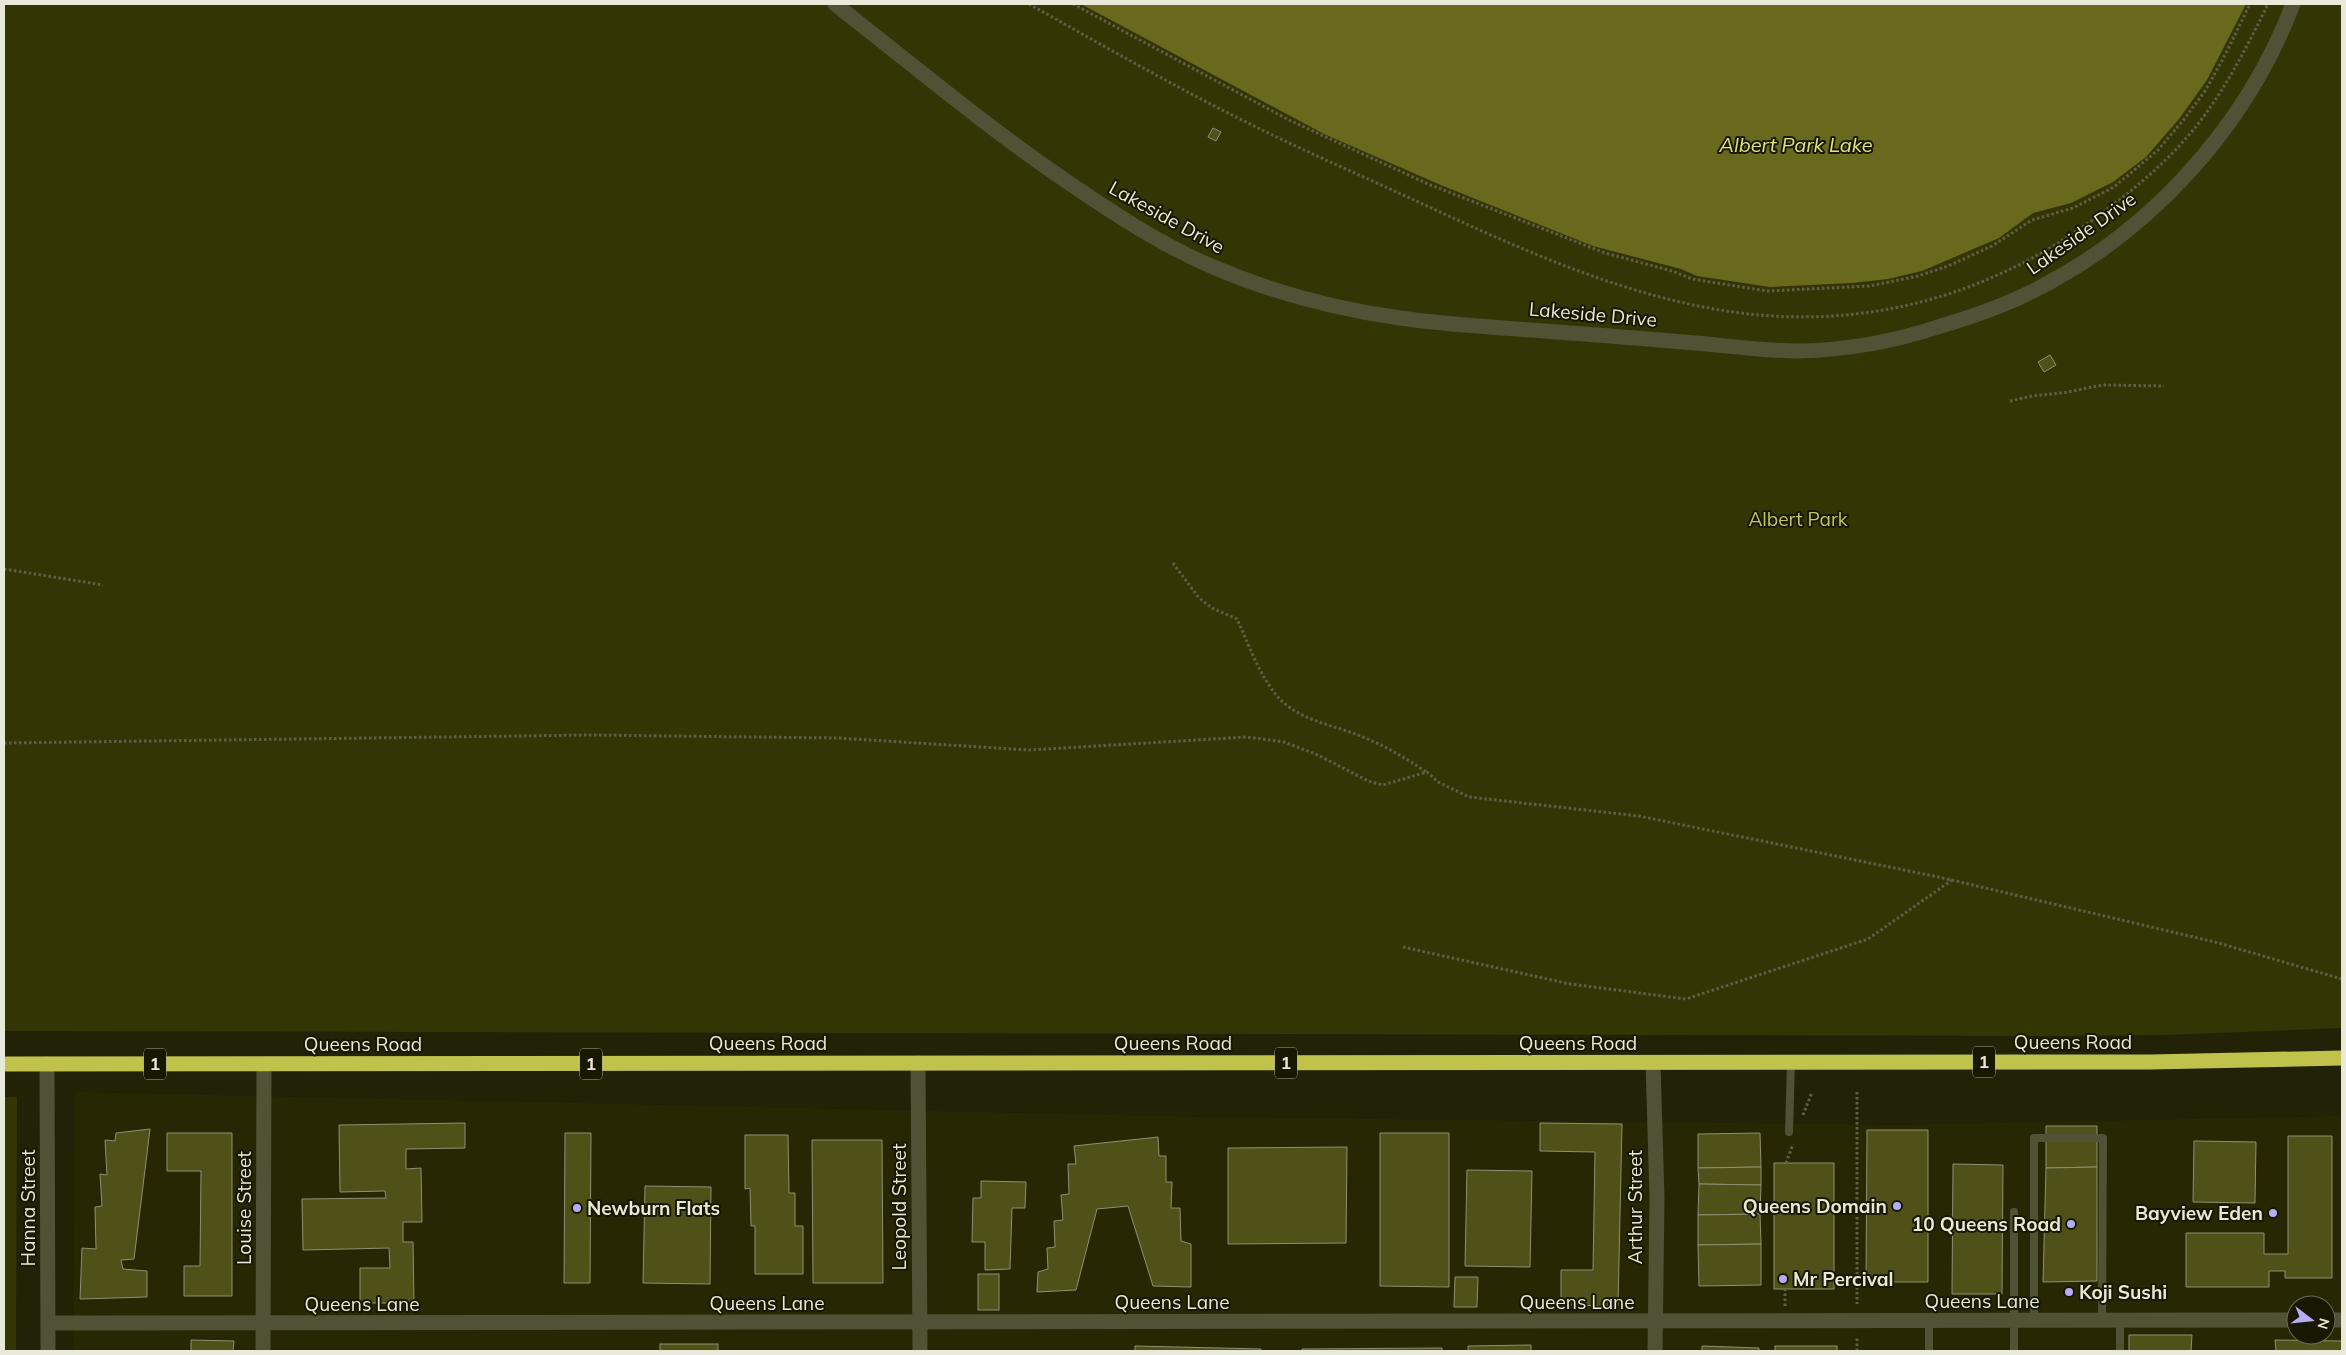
<svg xmlns="http://www.w3.org/2000/svg" width="2346" height="1355" font-family="Mulish,sans-serif">
  <style>
    .built { fill: #272803; fill-rule: evenodd }
    .green { fill: #343505 }
    .water { fill: #68691d }
    .building { fill: #505118; stroke: #8e9071 }
    .lines { fill: none; stroke-linecap: round; stroke-linejoin: round }
    .path { stroke: #5e5f47; stroke-width: 3; stroke-dasharray: 2.5 2.5; stroke-linecap: butt }
    .lane { stroke: #505135; stroke-width: 8 }
    .street { stroke: #505135; stroke-width: 15 }
    .secondary { stroke: #505135; stroke-width: 15 }
    .highway { stroke: #c0c24c; stroke-width: 15 }
    .poi-dot { fill: #b6acf8; stroke: #181800; stroke-width: 2 }
    .labels { text-anchor: middle; stroke-width: 4; stroke-linejoin: round; paint-order: stroke }
    .shield { fill: #181800; stroke: #aaaa98; stroke-width: 1 }
    .shield-label { font-size: 18px; font-weight: bold; fill: #e8e9d9 }
    .street-label { font-size: 19px; fill: #e8e9d9; stroke: #181800 }
    .park-label { font-size: 19px; fill: #c4c660; stroke: #181800 }
    .poi-label { font-size: 19px; font-weight: bold; fill: #e8e9d9; stroke: #181800; text-anchor: end }
    .water-label { font-size: 20px; font-style: italic; fill: #e2e57f; stroke: #181800 }
  </style>
  <rect width="100%" height="100%" fill="#212206"/>
  <path class="built" d="M75 1092 1203 1117 1900 1125 2342 1116V1351H73ZM2296 1305H2326V1335H2296Z"/>
  <g class="green">
    <path d="M4 4H2342V1028L2166 1035 2040 1036 4 1031Z"/>
    <path d="M4 1097H17L16 1351H4Z"/>
  </g>
  <path class="water" d="M1081 4H2246L2207 80 2179 119 2146 157 2113 182 2071 203 2033 213 1999 238 1922 271 1888 279 1852 283 1770 287 1697 276 1681 269 1593 246 1443 186 1324 134Z"/>
  <g class="building">
    <path d="M1213 128 1221 132 1216 141 1208 137Z"/>
    <path d="M2050 355 2056 365 2044 372 2038 362Z"/>
    <path d="M465 1123V1148L406 1149V1169L421 1168 422 1222H403V1242H413L414 1303H360V1268H390L389 1248 303 1250 302 1199 386 1198 385 1191 340 1192 339 1125Z"/>
    <path d="M1540 1123 1622 1124 1618 1306 1561 1305V1270H1593L1595 1152 1540 1151Z"/>
    <path d="M2046 1126H2097V1167L2046 1168Z"/>
    <path d="M150 1129 134 1259 121 1260 123 1269 147 1271V1297L80 1299 82 1248 96 1249 95 1207 102 1206 100 1174 107 1175 105 1140 115 1141 116 1133Z"/>
    <path d="M1867 1130H1928V1282H1866Z"/>
    <path d="M167 1133H232V1296H184V1266H200L201 1171H167Z"/>
    <path d="M565 1133H591L590 1283H564Z"/>
    <path d="M1380 1133H1449V1287L1380 1286Z"/>
    <path d="M1760 1133 1761 1167 1698 1168V1134Z"/>
    <path d="M745 1135H788L789 1193H795V1226H803V1274H755V1226H751L750 1188 745 1189Z"/>
    <path d="M2288 1136H2332V1278H2285V1271H2269V1287H2186V1233H2264V1254H2288Z"/>
    <path d="M1158 1137 1159 1156H1166V1182H1172L1171 1208H1180L1181 1241 1191 1244V1287L1153 1286 1128 1206 1097 1209 1076 1290 1037 1292 1038 1272 1048 1269 1047 1248 1055 1247 1054 1221 1063 1220 1061 1195 1069 1194 1068 1164H1076L1074 1146Z"/>
    <path d="M812 1140H882L883 1283H813Z"/>
    <path d="M2194 1141 2256 1142 2255 1203 2193 1202Z"/>
    <path d="M1347 1147 1346 1243 1228 1244V1148Z"/>
    <rect x="1774" y="1163" width="60" height="126"/>
    <path d="M1953 1164 2003 1165 2002 1294H1952Z"/>
    <path d="M1761 1167V1185L1699 1184 1698 1168Z"/>
    <path d="M2097 1167V1281L2043 1282 2046 1168Z"/>
    <path d="M1467 1170 1532 1171 1530 1267 1465 1266Z"/>
    <path d="M981 1181 1026 1182 1025 1208H1012L1010 1269 985 1270V1242H972L973 1198H981Z"/>
    <path d="M1699 1184 1761 1185 1760 1214 1698 1215Z"/>
    <path d="M645 1186 711 1187 710 1284 643 1283Z"/>
    <path d="M1760 1214 1761 1244 1698 1245V1215Z"/>
    <path d="M1761 1244V1285L1699 1286 1698 1245Z"/>
    <rect x="978" y="1274" width="21" height="36"/>
    <path d="M1455 1277H1478L1477 1307H1454Z"/>
    <path d="M2129 1335H2192L2191 1351H2129Z"/>
    <path d="M191 1340 234 1341 233 1351H191Z"/>
    <path d="M2275 1340 2342 1341V1351H2276Z"/>
    <rect x="660" y="1344" width="58" height="7"/>
    <path d="M1531 1345V1351H1468V1346Z"/>
    <path d="M1135 1346 1261 1349V1351H1135Z"/>
    <path d="M1702 1346 1759 1348V1351H1702Z"/>
    <rect x="1775" y="1346" width="62" height="5"/>
    <path d="M1442 1348V1351H1302V1349Z"/>
  </g>
  <g class="lines">
    <g class="path">
      <path d="M1029 4C1102 45 1175 87 1250 124 1304 151 1360 175 1414 200 1516 247 1621 296 1733 312 1870 331 1995 294 2105 211 2142 183 2176 154 2204 116 2229 82 2249 43 2268 4"/>
      <path d="M1073 4 1289 120 1428 184 1605 253 1672 271 1692 279 1767 291 1869 286 1918 276 1948 266 1992 246 2032 220 2073 208 2114 187 2158 150 2185 118 2205 91 2224 57 2250 4"/>
      <path d="M2010 401 2032 396 2063 393 2102 385 2164 386"/>
      <path d="M1173 563 1199 598 1212 608 1237 619C1249 645 1259 675 1278 697 1299 721 1335 725 1363 737 1385 746 1406 758 1426 772"/>
      <path d="M4 569 103 585"/>
      <path d="M4 743 589 735 837 738 1029 750 1247 737 1284 742 1318 755 1368 781 1383 785 1427 772 1438 782 1469 797 1639 816 1943 878 2215 942 2342 979"/>
      <path d="M1403 947 1570 984 1686 999 1868 939 1952 880"/>
      <path d="M1857 1092V1304"/>
      <path d="M1803 1115 1812 1092"/>
      <path d="M1786 1163 1793 1144"/>
      <path d="M1785 1306V1289"/>
      <path d="M1857 1351V1336"/>
    </g>
    <g class="lane">
      <path d="M1789 1132 1791 1062"/>
      <path d="M2034 1321V1138H2103L2102 1320"/>
      <path d="M1929 1351V1321"/>
      <path d="M2014 1351V1212"/>
      <path d="M2120 1351V1321"/>
    </g>
    <g class="street">
      <path d="M918 1063 920 1351"/>
      <path d="M1653 1063 1657 1198 1655 1351"/>
      <path d="M47 1064 48 1351"/>
      <path d="M2326 1320H2342"/>
      <path d="M48 1323 2296 1320"/>
      <path d="M263 1351 264 1065"/>
    </g>
    <path class="secondary" d="M835 4C913 65 989 129 1072 185 1116 215 1162 245 1211 266 1271 292 1336 309 1400 318 1456 326 1513 328 1570 333 1615 336 1660 340 1706 344 1737 347 1768 351 1799 351 1847 350 1896 341 1941 326 1971 317 2001 307 2029 293 2148 235 2246 128 2293 4"/>
    <path class="highway" d="M4 1064 2150 1062 2342 1058"/>
  </g>
  <g class="poi-dot">
    <circle cx="1897" cy="1206" r="5"/>
    <circle cx="577" cy="1208" r="5"/>
    <circle cx="2273" cy="1213" r="5"/>
    <circle cx="2071" cy="1224" r="5"/>
    <circle cx="1783" cy="1279" r="5"/>
    <circle cx="2069" cy="1292" r="5"/>
  </g>
  <g class="labels">
    <g class="shield">
      <rect x="1973" y="1046.5" width="22" height="31" rx="4"/>
      <rect x="1275" y="1047.5" width="22" height="31" rx="4"/>
      <rect x="144" y="1048.5" width="22" height="31" rx="4"/>
      <rect x="580" y="1048.5" width="22" height="31" rx="4"/>
    </g>
    <g class="shield-label">
      <text x="1984" y="1068">1</text>
      <text x="1286" y="1069">1</text>
      <text x="155" y="1070">1</text>
      <text x="591" y="1070">1</text>
    </g>
    <g class="street-label">
      <text transform="translate(1167 217) rotate(29)" y="7">Lakeside Drive</text>
      <text transform="translate(2081 233) rotate(-35)" y="7">Lakeside Drive</text>
      <text transform="translate(1593 314) rotate(5)" y="7">Lakeside Drive</text>
      <text x="2073" y="1049">Queens Road</text>
      <text x="768" y="1050">Queens Road</text>
      <text x="1173" y="1050">Queens Road</text>
      <text x="1578" y="1050">Queens Road</text>
      <text x="363" y="1051">Queens Road</text>
      <text transform="translate(899 1207) rotate(-90)" y="7">Leopold Street</text>
      <text transform="translate(1635 1207) rotate(-90)" y="7">Arthur Street</text>
      <text transform="translate(28 1208) rotate(-90)" y="7">Hanna Street</text>
      <text transform="translate(244 1208) rotate(-90)" y="7">Louise Street</text>
      <text x="1982" y="1308">Queens Lane</text>
      <text x="1172" y="1309">Queens Lane</text>
      <text x="1577" y="1309">Queens Lane</text>
      <text x="767" y="1310">Queens Lane</text>
      <text x="362" y="1311">Queens Lane</text>
    </g>
    <g class="park-label">
      <text x="1798" y="526">Albert Park</text>
    </g>
    <g class="poi-label">
      <text x="1887" y="1213">Queens Domain</text>
      <text x="587" y="1215" text-anchor="start">Newburn Flats</text>
      <text x="2263" y="1220">Bayview Eden</text>
      <text x="2061" y="1231">10 Queens Road</text>
      <text x="1793" y="1286" text-anchor="start">Mr Percival</text>
      <text x="2079" y="1299" text-anchor="start">Koji Sushi</text>
    </g>
    <g class="water-label">
      <text x="1796" y="152">Albert Park Lake</text>
    </g>
  </g>
  <rect width="2346" height="1355" fill="none" stroke="#e8e9d9" stroke-width="10"/>
  <g transform="translate(2311 1320) rotate(106)"><circle r="24" fill="#181800" stroke="#6b6c57"/>
  <path d="M0-4L9 19L0 12L-9 19Z" fill="#b6acf8"/>
  <text y="-8" font-size="14" font-weight="bold" text-anchor="middle" fill="#e8e9d9">N</text>
  </g>
</svg>
